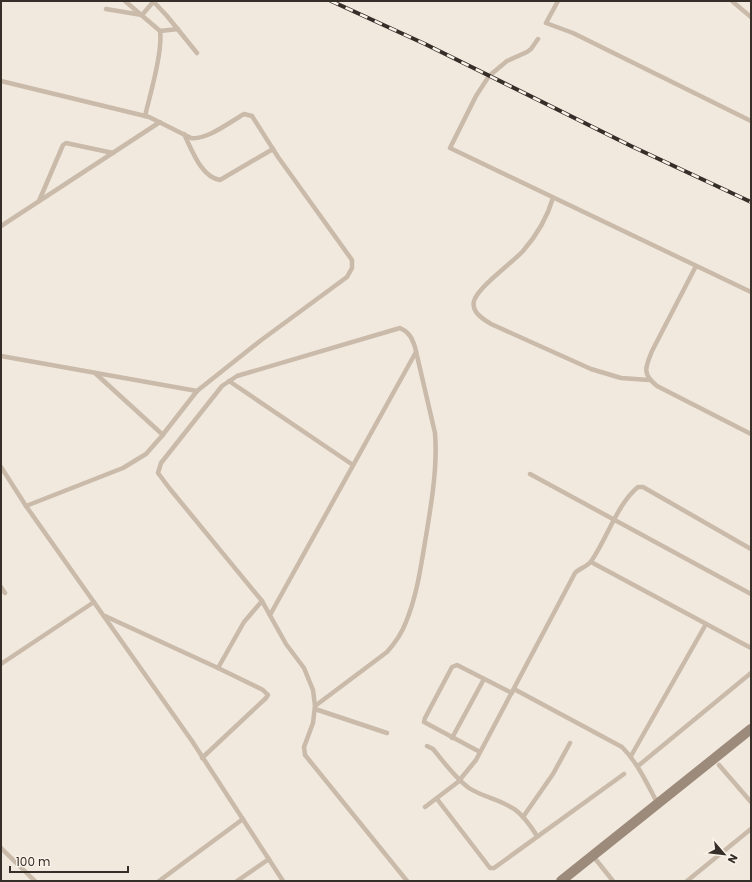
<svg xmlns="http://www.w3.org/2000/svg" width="752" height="882" font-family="Poppins,sans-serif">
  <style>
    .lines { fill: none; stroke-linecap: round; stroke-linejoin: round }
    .lane { stroke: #c9baaa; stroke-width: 4.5 }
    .secondary { stroke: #9c8a7b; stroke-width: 10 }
    .rail-casing { stroke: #362e29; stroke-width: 4 }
    .rail { stroke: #f9f3e9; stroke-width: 2.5; stroke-dasharray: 8; stroke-linecap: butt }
  </style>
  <rect width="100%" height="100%" fill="#f1e9dd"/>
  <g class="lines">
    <g class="lane">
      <path d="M125 1 160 31C163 51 150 95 145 116"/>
      <path d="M153 1 167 16 197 53"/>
      <path d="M558 1 546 23 573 33 751 121"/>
      <path d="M732 1 751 17"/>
      <path d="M106 9 142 15 154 1"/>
      <path d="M160 31 178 29"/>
      <path d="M538 39 531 49 527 52 507 61 489 76 476 96 450 148 751 292"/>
      <path d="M1 81 141 115 149 117 191 138C207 140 230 122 244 114L252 116 278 157 352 260V268L347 277 260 341 197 391 161 437 146 454 123 468 26 506"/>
      <path d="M184 134C192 150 201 177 220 180L273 149"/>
      <path d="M553 198C547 218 537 235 523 251 512 263 478 287 474 301 471 312 483 319 491 324L591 369 621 378 649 380"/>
      <path d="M39 201 63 145 66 143 113 153"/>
      <path d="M1 226 160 122"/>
      <path d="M696 266 652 351C645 368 642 374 657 386L751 434"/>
      <path d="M1 356 197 391"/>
      <path d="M95 373 163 435"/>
      <path d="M229 381 353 465"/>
      <path d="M1 467 26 506 192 741 283 881"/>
      <path d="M530 474 751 594"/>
      <path d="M591 562 751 648"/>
      <path d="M1 587 5 593"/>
      <path d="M270 615 416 352"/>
      <path d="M105 616 218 668 263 690 268 695 266 698 202 758"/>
      <path d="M1 664 94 602"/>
      <path d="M218 668 244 622 262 601"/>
      <path d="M514 689 622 747C638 763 647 784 658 804"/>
      <path d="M315 706 387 652C395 643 402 633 406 622 416 598 420 572 424 548 430 512 438 469 435 433L415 347C412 338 409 332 400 328L237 376 222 386 161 463 158 473 170 489 262 601 286 644 304 668 313 690 315 706 313 723 304 747 305 755 407 881"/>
      <path d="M315 709 387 733"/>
      <path d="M452 738 484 679"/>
      <path d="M427 746 433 749C444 762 455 778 469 788 484 798 504 800 518 812 526 819 532 828 537 836"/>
      <path d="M480 752 424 722 425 718 452 667 457 665 512 693"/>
      <path d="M631 756 706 624"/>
      <path d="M719 765 751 802"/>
      <path d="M638 766 751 673"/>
      <path d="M437 799 490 868H494L624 774"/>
      <path d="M425 807 458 782 476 760 575 573C580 568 589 566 592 560 607 538 618 503 638 487H643L751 549"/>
      <path d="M523 817 553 774 570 743"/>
      <path d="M1 848 35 881"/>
      <path d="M593 856 613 881"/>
      <path d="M159 881 243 819"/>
      <path d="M237 881 269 859"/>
      <path d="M687 881 751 829"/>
    </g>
    <path class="secondary" d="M561 881 751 729"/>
    <g class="rail-casing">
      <path id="rail" d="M331 1 425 44 631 146 751 202"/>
    </g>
    <use href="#rail" class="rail"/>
  </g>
  <rect width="752" height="882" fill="none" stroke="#362e29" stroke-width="4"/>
  <g transform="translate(724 854) rotate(118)" stroke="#f9f3e9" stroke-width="3" paint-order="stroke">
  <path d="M0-3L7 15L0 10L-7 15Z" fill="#362e29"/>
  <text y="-6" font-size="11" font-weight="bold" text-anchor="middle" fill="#362e29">N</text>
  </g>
  <path d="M10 866v6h118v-6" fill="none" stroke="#362e29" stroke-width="2"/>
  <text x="16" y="866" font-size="12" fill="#362e29" stroke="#f9f3e9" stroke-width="3" paint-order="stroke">100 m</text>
</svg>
